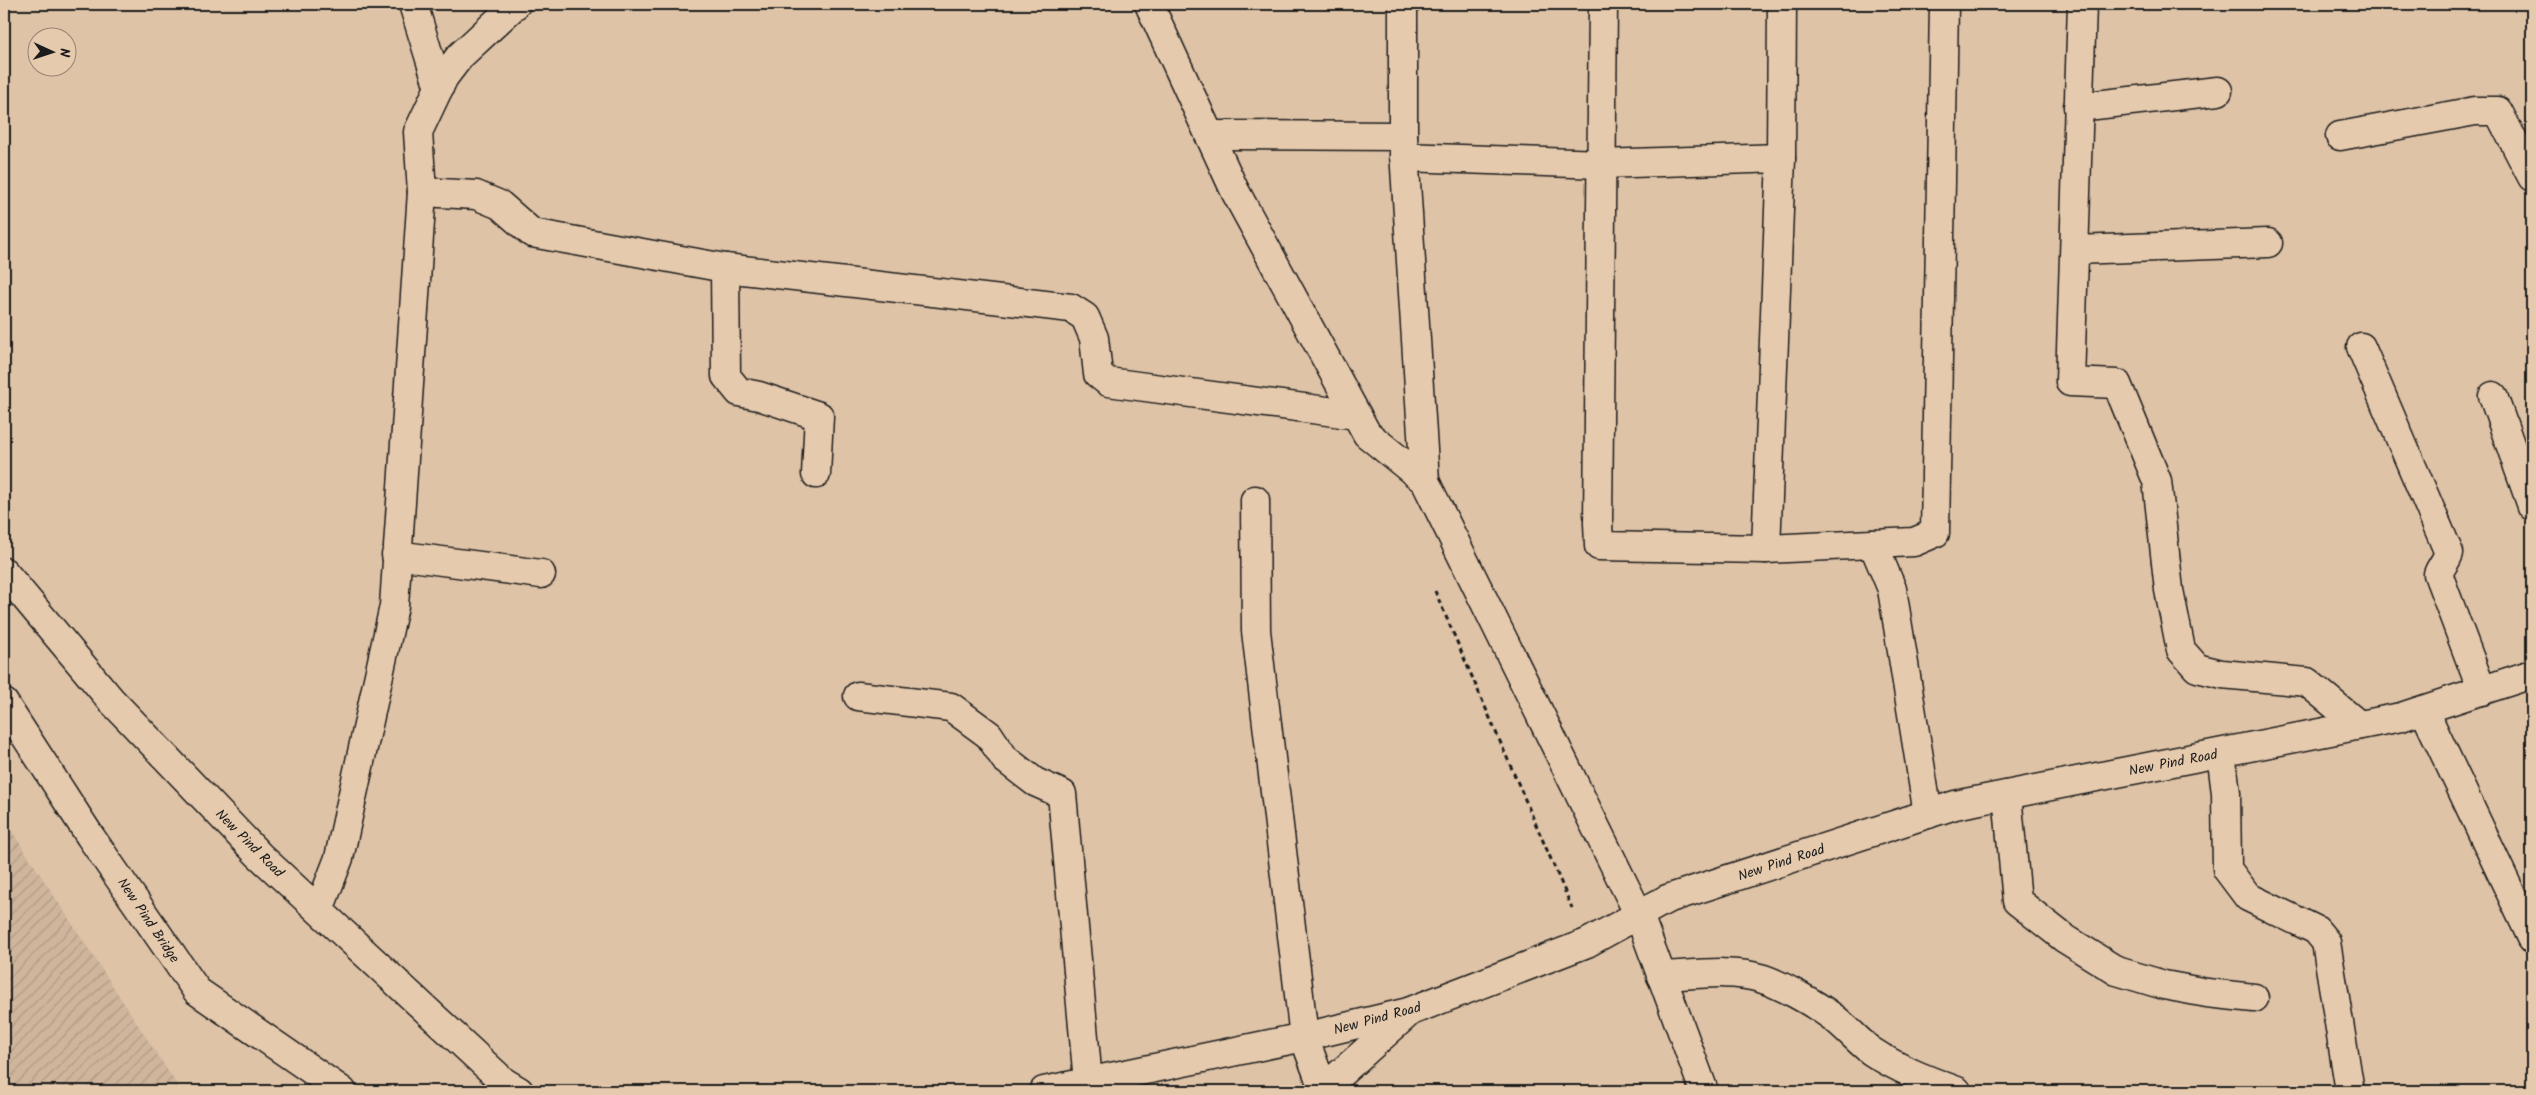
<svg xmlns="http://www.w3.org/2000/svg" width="2536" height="1095" font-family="Kalam,sans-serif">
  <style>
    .industrial { fill: url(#industrial-furrows) }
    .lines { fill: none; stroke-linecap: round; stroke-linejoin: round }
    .street-casing { stroke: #1c1c1c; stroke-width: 31 }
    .path { stroke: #1c1c1c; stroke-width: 3; stroke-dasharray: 5 4; stroke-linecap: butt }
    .street { stroke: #e6caad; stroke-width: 28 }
    .labels { text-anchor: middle; stroke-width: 5; stroke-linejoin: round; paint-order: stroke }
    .street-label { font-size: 14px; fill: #1c1c1c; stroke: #e6caad }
  </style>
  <defs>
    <pattern id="industrial-furrows" width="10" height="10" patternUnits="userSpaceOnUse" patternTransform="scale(1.25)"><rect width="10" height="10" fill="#ceb59b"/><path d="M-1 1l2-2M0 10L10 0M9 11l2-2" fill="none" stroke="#b09b85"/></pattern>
  </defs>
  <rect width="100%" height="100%" fill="#dec3a7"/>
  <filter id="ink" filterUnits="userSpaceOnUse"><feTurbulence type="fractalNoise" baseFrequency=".02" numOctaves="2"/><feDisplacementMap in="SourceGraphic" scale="10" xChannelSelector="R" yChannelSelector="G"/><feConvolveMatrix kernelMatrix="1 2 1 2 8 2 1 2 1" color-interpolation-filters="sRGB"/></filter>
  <g filter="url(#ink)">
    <path class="industrial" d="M4 819 181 1091H4Z"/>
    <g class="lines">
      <g class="street-casing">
        <g id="street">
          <path d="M413 4 439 88"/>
          <path d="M1149 4 1235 191 1367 434 1425 481 1639 915 1704 1091"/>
          <path d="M1403 4V136L1425 481"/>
          <path d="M1603 4 1598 523 1599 546 1766 549 1914 542 1935 533 1944 4"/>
          <path d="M2082 4 2070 382 2117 384 2157 481 2169 590 2181 650 2197 668 2222 674 2307 682 2359 725"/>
          <path d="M2078 107 2218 91"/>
          <path d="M1209 135 1403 136"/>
          <path d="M2340 136 2475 111H2498L2532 177"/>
          <path d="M1404 157 1601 164 1781 158"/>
          <path d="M422 192 476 195 500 205 532 233 725 268 1071 308 1085 317 1094 338 1098 374 1108 382 1357 415"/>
          <path d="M2075 250 2268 243"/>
          <path d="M725 268 726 376 739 392 759 396 819 416 816 474"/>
          <path d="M2361 347 2449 553C2446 562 2441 566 2438 574L2482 691"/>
          <path d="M2493 396 2532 506"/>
          <path d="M1255 500 1256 631 1304 1037 1324 1091"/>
          <path d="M1873 544 1892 589 1928 814"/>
          <path d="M1766 549 1781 158 1782 4"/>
          <path d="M396 555 541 574"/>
          <path d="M4 572 111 700 259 855 504 1082 519 1091"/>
          <path d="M858 696 951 707 989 735 1005 759 1035 782 1062 794 1088 1082"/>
          <path d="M4 703 90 836 197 991 342 1091"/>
          <path d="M2424 710 2532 938"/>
          <path d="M2221 753 2226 793 2227 869 2248 897 2316 930 2326 942 2350 1091"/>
          <path d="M2007 795 2017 901 2064 938 2117 971 2164 985 2207 993 2254 998"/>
          <path d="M319 910 339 858 394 606 422 192 418 132 444 77 460 56 516 4"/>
          <path d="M1661 976C1691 975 1732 969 1760 978 1781 984 1817 1005 1834 1018 1847 1028 1858 1041 1871 1051 1898 1069 1927 1080 1957 1091"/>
          <path d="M1044 1091 1304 1037 1408 1012 1587 943 1667 899 1955 805 2401 717 2532 674"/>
          <path d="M1321 1091 1407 1014"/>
        </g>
      </g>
      <path class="path" d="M1435 591 1572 908"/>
      <use href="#street" class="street"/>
    </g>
  </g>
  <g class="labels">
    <g class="street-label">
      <text transform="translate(2173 762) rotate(-11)" y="5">New Pind Road</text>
      <text transform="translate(250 843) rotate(45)" y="5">New Pind Road</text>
      <text transform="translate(1781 862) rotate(-18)" y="5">New Pind Road</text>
      <text transform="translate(149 920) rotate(56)" y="5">New Pind Bridge</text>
      <text transform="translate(1377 1018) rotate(-15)" y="5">New Pind Road</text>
    </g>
  </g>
  <rect width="2536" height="1095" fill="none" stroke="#e6caad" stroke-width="20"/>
  <rect x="10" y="10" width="2516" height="1075" fill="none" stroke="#1c1c1c" stroke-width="2" filter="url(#ink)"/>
  <g transform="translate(52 52) rotate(93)"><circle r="24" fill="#e6caad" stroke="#958473"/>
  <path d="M0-4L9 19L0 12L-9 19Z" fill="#1c1c1c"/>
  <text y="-8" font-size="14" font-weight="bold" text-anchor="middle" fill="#1c1c1c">N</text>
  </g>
</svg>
